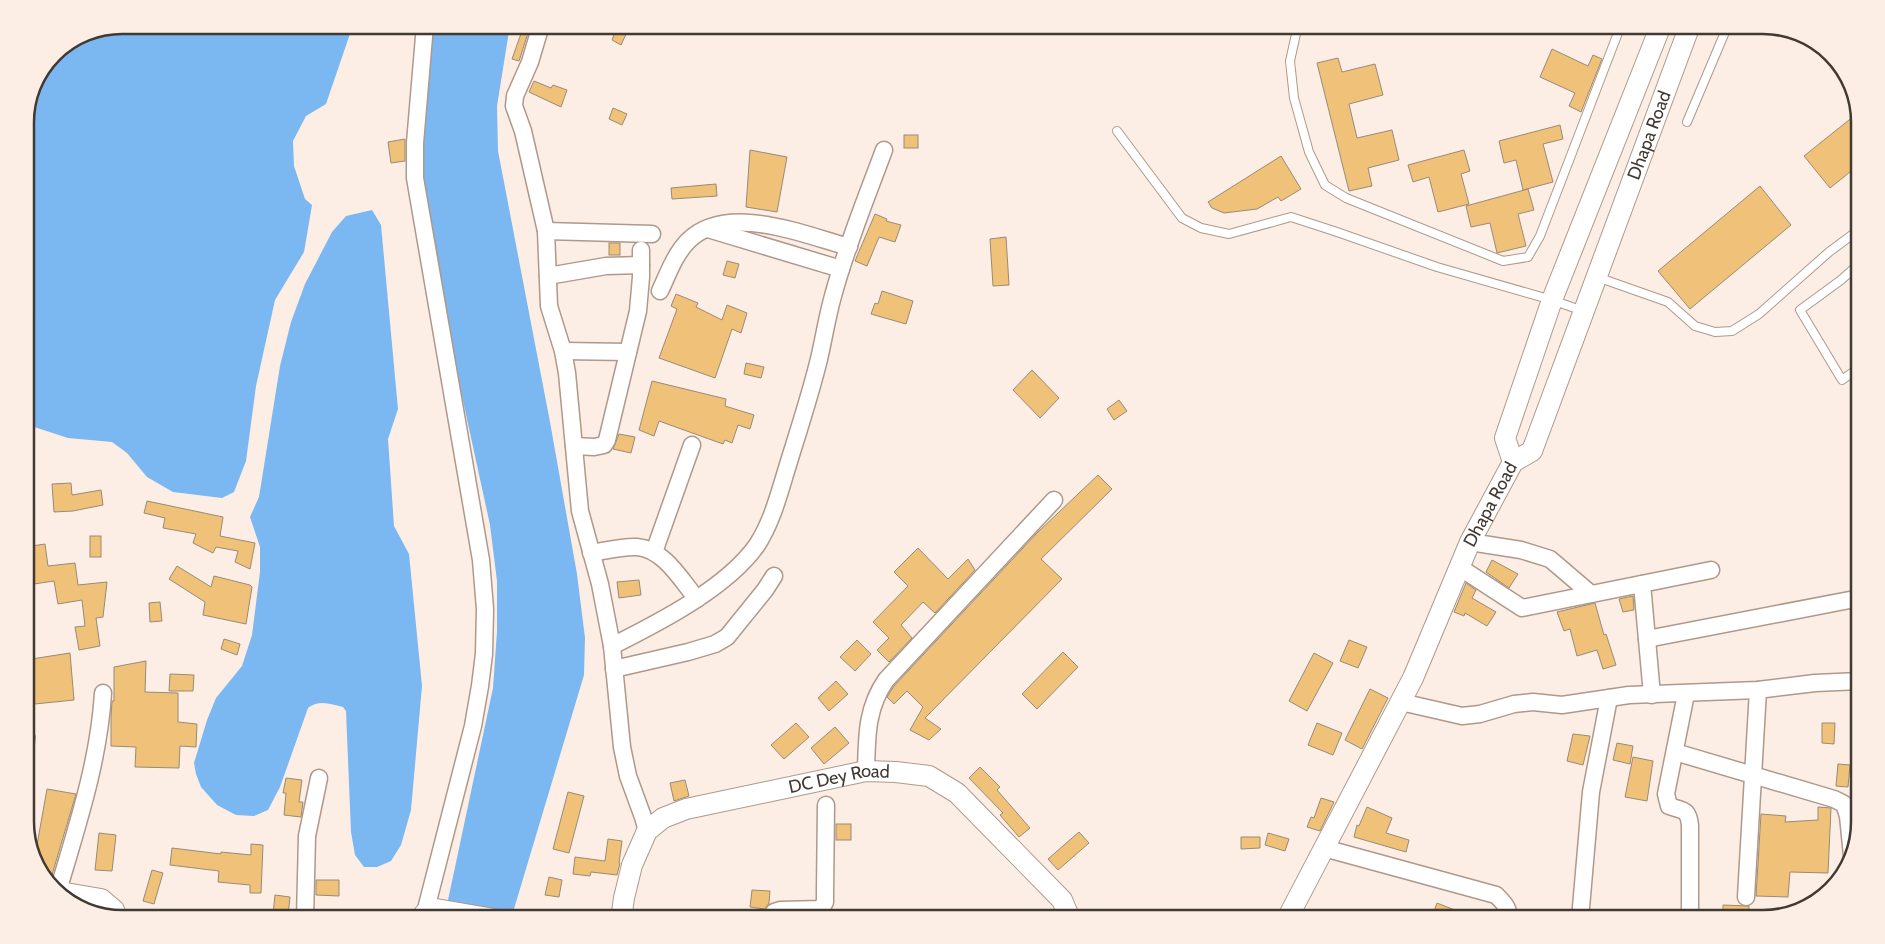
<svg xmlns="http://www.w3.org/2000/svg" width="1885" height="944" font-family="Cabin,sans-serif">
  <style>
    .water { fill: #7bb7f1 }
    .building { fill: #f0c179; stroke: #988b77 }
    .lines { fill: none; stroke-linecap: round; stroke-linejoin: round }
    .service-casing { stroke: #ae998b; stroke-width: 10 }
    .minor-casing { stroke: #ae998b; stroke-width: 19 }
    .tertiary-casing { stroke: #ae998b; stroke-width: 22 }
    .service { stroke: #fff; stroke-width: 8 }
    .minor { stroke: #fff; stroke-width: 16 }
    .tertiary { stroke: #fff; stroke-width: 20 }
    .labels { text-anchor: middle; stroke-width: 4.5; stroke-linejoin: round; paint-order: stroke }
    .street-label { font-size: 18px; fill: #423933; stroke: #fceee5 }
    .rim { fill: none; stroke: #423933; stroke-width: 2.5 }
  </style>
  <rect width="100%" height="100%" fill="#fceee5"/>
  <g class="water">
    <path d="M121 25H353L326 104 306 116 293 141 294 166 305 199 312 205 304 252 275 300 256 386 246 461 234 492 222 498 173 492 147 477 127 453 112 442 68 438 25 424V115L53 53 85 32Z"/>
    <path d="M430 25H510L497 106 498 151 550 422 577 574 585 638 584 675 511 919H444L493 688 497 631V581L490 525 460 387 421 163Z"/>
    <path d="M372 210 381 225 398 409 388 439 394 526 409 554 422 686 411 810 401 845 391 861 377 867H364L355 855 351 832 346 711 343 707C332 704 318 699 308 708L280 787 268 810 254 816 236 815 217 805 201 787 196 774 194 763 207 720 216 698 242 666 252 635 260 572V547L250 517 259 497 280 366 291 322 305 284 332 232 346 216Z"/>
  </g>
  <g class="building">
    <path d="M617 27 627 32 621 45 612 40Z"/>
    <path d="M523 28 529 30 519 61 512 59Z"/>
    <path d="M1552 49 1588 66 1593 55 1602 59 1581 112 1569 106 1575 93 1540 77Z"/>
    <path d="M1338 58 1342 72 1375 64 1383 95 1349 104 1357 138 1392 130 1399 160 1368 168 1372 186 1349 191 1317 63Z"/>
    <path d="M534 81 551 88 553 85 567 90 561 107 529 92Z"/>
    <path d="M613 108 627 114 622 125 609 119Z"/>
    <path d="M1859 112 1860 164 1830 188 1804 156Z"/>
    <path d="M1560 125 1563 139 1543 144 1553 182 1523 190 1516 160 1504 163 1499 141Z"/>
    <rect x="904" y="135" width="14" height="13"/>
    <path d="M405 139V161L391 163 388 142Z"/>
    <path d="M750 150 787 157 777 212 746 207Z"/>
    <path d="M1464 150 1470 171 1461 174 1469 204 1438 212 1429 177 1413 182 1408 165Z"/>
    <path d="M1281 156 1301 189 1281 201 1278 197 1257 209 1224 213 1212 208 1208 202Z"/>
    <path d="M716 184 717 196 672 199 671 188Z"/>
    <path d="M1760 186 1791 225 1690 309 1658 271Z"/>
    <path d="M1528 189 1534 210 1518 214 1526 246 1497 253 1490 223 1471 227 1466 206Z"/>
    <path d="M875 214 887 219 886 221 901 225 895 242 879 237 867 266 855 261Z"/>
    <path d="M1006 237 1009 285 993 286 990 239Z"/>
    <rect x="609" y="243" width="11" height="12"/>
    <path d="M727 261 739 264 735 278 723 275Z"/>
    <path d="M882 291 913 301 906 324 871 314 875 303 878 304Z"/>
    <path d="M676 294 698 303 696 307 722 320 727 305 747 313 741 333 732 329 715 378 659 358 677 309 671 306Z"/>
    <path d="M746 363 764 367 761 378 744 374Z"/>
    <path d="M1032 370 1059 398 1040 418 1013 390Z"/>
    <path d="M652 381 726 399 725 406 754 415 750 429 738 425 732 443 725 440 723 444 659 421 654 436 639 430Z"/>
    <path d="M1119 400 1127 411 1114 420 1107 409Z"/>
    <path d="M619 434 635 437 631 453 613 449Z"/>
    <path d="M1098 475 1112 489 1041 559 1062 579 925 718 941 729 929 740 910 730 923 707 907 691 894 704 887 697 894 686 1037 533Z"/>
    <path d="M71 483 72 495 101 490 103 505 73 511 54 512 52 484Z"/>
    <path d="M147 501 223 517 220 536 255 543 250 569 235 562 238 551 216 547 213 553 193 543 196 534 163 528 165 518 144 513Z"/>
    <rect x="90" y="536" width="11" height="21"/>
    <path d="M45 544 48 566 75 563 78 585 107 582 103 617 96 618 100 646 79 650 75 627 85 626 82 600 58 604 54 581 34 584 31 564 25 565V547Z"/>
    <path d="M918 548 948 579 968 559 975 570 935 613 923 602 901 625 912 638 889 662 877 650 889 638 873 622 908 586 894 572Z"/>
    <path d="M1492 560 1518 574 1509 588 1486 572Z"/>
    <path d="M177 566 211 587 214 576 250 585 252 587 246 624 203 615 205 602 169 579Z"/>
    <path d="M639 580 641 595 619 598 617 582Z"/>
    <path d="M1466 583 1476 590 1472 598 1496 612 1487 626 1465 613 1464 616 1454 612Z"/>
    <path d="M1633 596 1634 610 1623 612 1619 599Z"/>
    <path d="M160 602 162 621 150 622 149 603Z"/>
    <path d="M1595 603 1604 635 1606 634 1616 665 1603 669 1597 650 1577 656 1570 629 1564 631 1557 612Z"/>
    <path d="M224 639 240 644 237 655 221 649Z"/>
    <path d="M857 640 871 654 855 671 840 657Z"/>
    <path d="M1349 640 1367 647 1358 668 1340 661Z"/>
    <path d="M1063 652 1078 667 1037 709 1022 694Z"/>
    <path d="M70 653 74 700 25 705V660Z"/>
    <path d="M1314 653 1333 663 1307 711 1289 701Z"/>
    <path d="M146 661 145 692 178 693V722L197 724 196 747 180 746 179 768 135 767 136 747 111 746V717L112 701H114V667Z"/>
    <path d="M170 674 194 675 193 691H169Z"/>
    <path d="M836 681 848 694 829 711 818 698Z"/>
    <path d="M1370 689 1388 698 1362 749 1345 740Z"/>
    <path d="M796 723 809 737 784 759 771 745Z"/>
    <path d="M1317 723 1342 733 1333 755 1308 745Z"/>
    <path d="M1822 723H1835L1834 744 1822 743Z"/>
    <path d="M835 727 849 743 824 764 811 748Z"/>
    <path d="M1573 734 1590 736 1583 765 1567 761Z"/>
    <path d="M1617 743 1633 746 1630 764 1613 760Z"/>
    <path d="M1633 757 1653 761 1647 801 1625 797Z"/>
    <path d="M1838 764 1850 765 1848 787 1836 786Z"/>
    <path d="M980 767 1000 787 997 790 1030 828 1019 837 1000 815 1003 813 969 778Z"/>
    <path d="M286 778 302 780 299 802H303L301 817 284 815 286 793H283Z"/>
    <path d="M685 780 689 796 674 801 670 783Z"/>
    <path d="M47 789 76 794 51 878 41 875 42 860 35 859V856Z"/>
    <path d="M568 792 584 796 569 853 553 849Z"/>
    <path d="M1321 798 1334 802 1320 831 1307 827 1311 817 1314 818Z"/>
    <path d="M1367 807 1392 818 1386 833 1409 840 1406 852 1354 837 1357 825 1359 826Z"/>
    <path d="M1818 807 1831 808 1828 873 1790 872 1788 897 1756 896 1761 814 1786 816 1785 822 1818 820Z"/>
    <rect x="836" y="824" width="15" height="16"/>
    <path d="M1079 832 1089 843 1058 870 1048 859Z"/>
    <path d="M99 833 116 835 112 871 95 870Z"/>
    <path d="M1268 833 1289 839 1285 851 1265 845Z"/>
    <path d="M1241 837H1260V848L1241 849Z"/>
    <path d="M608 839 622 841 619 863H620L617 875 591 872 590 876 573 874 575 857 605 861Z"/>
    <path d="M251 844 263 845 261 893H250V885L218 882 219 871 170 865 172 848 221 854V852L251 855Z"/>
    <path d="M152 870 163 873 154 904 143 901Z"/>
    <path d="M549 877 562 880 559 897 545 895Z"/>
    <path d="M316 880H339V896L316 895Z"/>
    <path d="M752 890 770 891 769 903 765 909 750 907Z"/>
    <path d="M275 895 290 897 288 915 273 914Z"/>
    <path d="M1437 903 1475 918V919H1431Z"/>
    <path d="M1723 905 1749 906V919H1723Z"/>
  </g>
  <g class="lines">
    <g class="service-casing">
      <g id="service">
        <path d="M1298 25 1290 61 1294 98 1309 152 1325 185 1346 198 1503 261 1528 257 1540 236 1621 25"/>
        <path d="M1687 122 1728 25"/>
        <path d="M1117 131 1182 218 1201 228 1229 234 1291 217 1337 232 1437 267 1552 300 1583 311"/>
        <path d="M1860 263 1841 280 1800 310 1842 380 1860 367"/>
        <path d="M1597 277 1668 302 1695 326 1715 332 1732 331 1759 314 1829 252 1860 229"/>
        <path d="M25 783 31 737"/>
      </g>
    </g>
    <g class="minor-casing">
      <g id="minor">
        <path d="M541 25 530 62 515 96 514 106 523 131 546 231 549 306 563 351 567 373 580 511 600 584 612 646 622 747 628 776 643 817 647 831"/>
        <path d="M708 229 841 269"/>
        <path d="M546 231 652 234"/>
        <path d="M548 276 606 266 641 265"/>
        <path d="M660 291C668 274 675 254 688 241 727 202 804 235 849 247"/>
        <path d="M563 351 628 352"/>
        <path d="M574 446 594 447 604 445 607 440 638 311 641 277V250"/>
        <path d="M1470 542 1521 550 1550 559 1591 594"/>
        <path d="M654 552 692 445"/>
        <path d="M591 553C605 551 622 546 637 547 664 549 681 580 697 599"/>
        <path d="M1459 567 1522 608 1711 570"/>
        <path d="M1642 584 1652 695"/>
        <path d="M1647 639 1860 598"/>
        <path d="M612 646C658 623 727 588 757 545 772 522 779 494 787 468 798 432 810 396 819 359 824 338 827 317 833 296 846 247 866 199 884 150"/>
        <path d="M614 669 688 652 715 644 727 637 765 590 774 576"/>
        <path d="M1686 694 1666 794 1669 806C1684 811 1688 809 1690 825V919"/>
        <path d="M1401 702 1462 716 1480 714 1514 704 1533 702 1562 705 1629 695 1758 690 1815 683 1860 681"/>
        <path d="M1675 752 1834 799 1844 804 1848 816 1852 856"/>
        <path d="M866 771C867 737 866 709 886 680L1054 500"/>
        <path d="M1324 848 1496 895C1503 902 1510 908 1508 919"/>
        <path d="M58 891C77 826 99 761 103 693"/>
        <path d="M1746 897 1758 690"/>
        <path d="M425 913 473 726 480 686 484 654 485 609 481 560 415 178V143L425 25"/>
        <path d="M305 919 307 836 319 778"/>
        <path d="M771 919 774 912 780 910 821 909 825 902V892L826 805"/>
        <path d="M1580 919 1591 792 1609 698"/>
      </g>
    </g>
    <g class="tertiary-casing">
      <g id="tertiary">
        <path d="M1513 462 1505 438 1552 300 1661 25"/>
        <path d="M60 892 101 899 114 910 117 918"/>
        <path d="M420 919 425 913 436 909 494 919"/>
        <path id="s1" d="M621 919 624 898 632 865 647 831 663 818 686 809 866 771 896 772 929 776 957 793 1062 900 1070 919"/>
        <path id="s2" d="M1287 919 1413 678 1470 542 1513 462 1532 451 1690 25"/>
      </g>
    </g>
    <use href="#service" class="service"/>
    <use href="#minor" class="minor"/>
    <use href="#tertiary" class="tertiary"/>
  </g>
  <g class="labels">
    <g class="street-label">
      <text dy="6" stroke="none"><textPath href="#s2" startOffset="869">Dhapa Road</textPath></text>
      <text dy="6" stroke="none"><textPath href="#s2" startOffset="462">Dhapa Road</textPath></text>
      <text dy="6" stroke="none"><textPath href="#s1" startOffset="294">DC Dey Road</textPath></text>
    </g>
  </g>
  <path d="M0 0H1885V944H0ZM122 34H1763A88 88 0 0 1 1851 122V822A88 88 0 0 1 1763 910H122A88 88 0 0 1 34 822V122A88 88 0 0 1 122 34Z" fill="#fceee5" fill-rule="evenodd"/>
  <path class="rim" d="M122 34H1763A88 88 0 0 1 1851 122V822A88 88 0 0 1 1763 910H122A88 88 0 0 1 34 822V122A88 88 0 0 1 122 34Z"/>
</svg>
